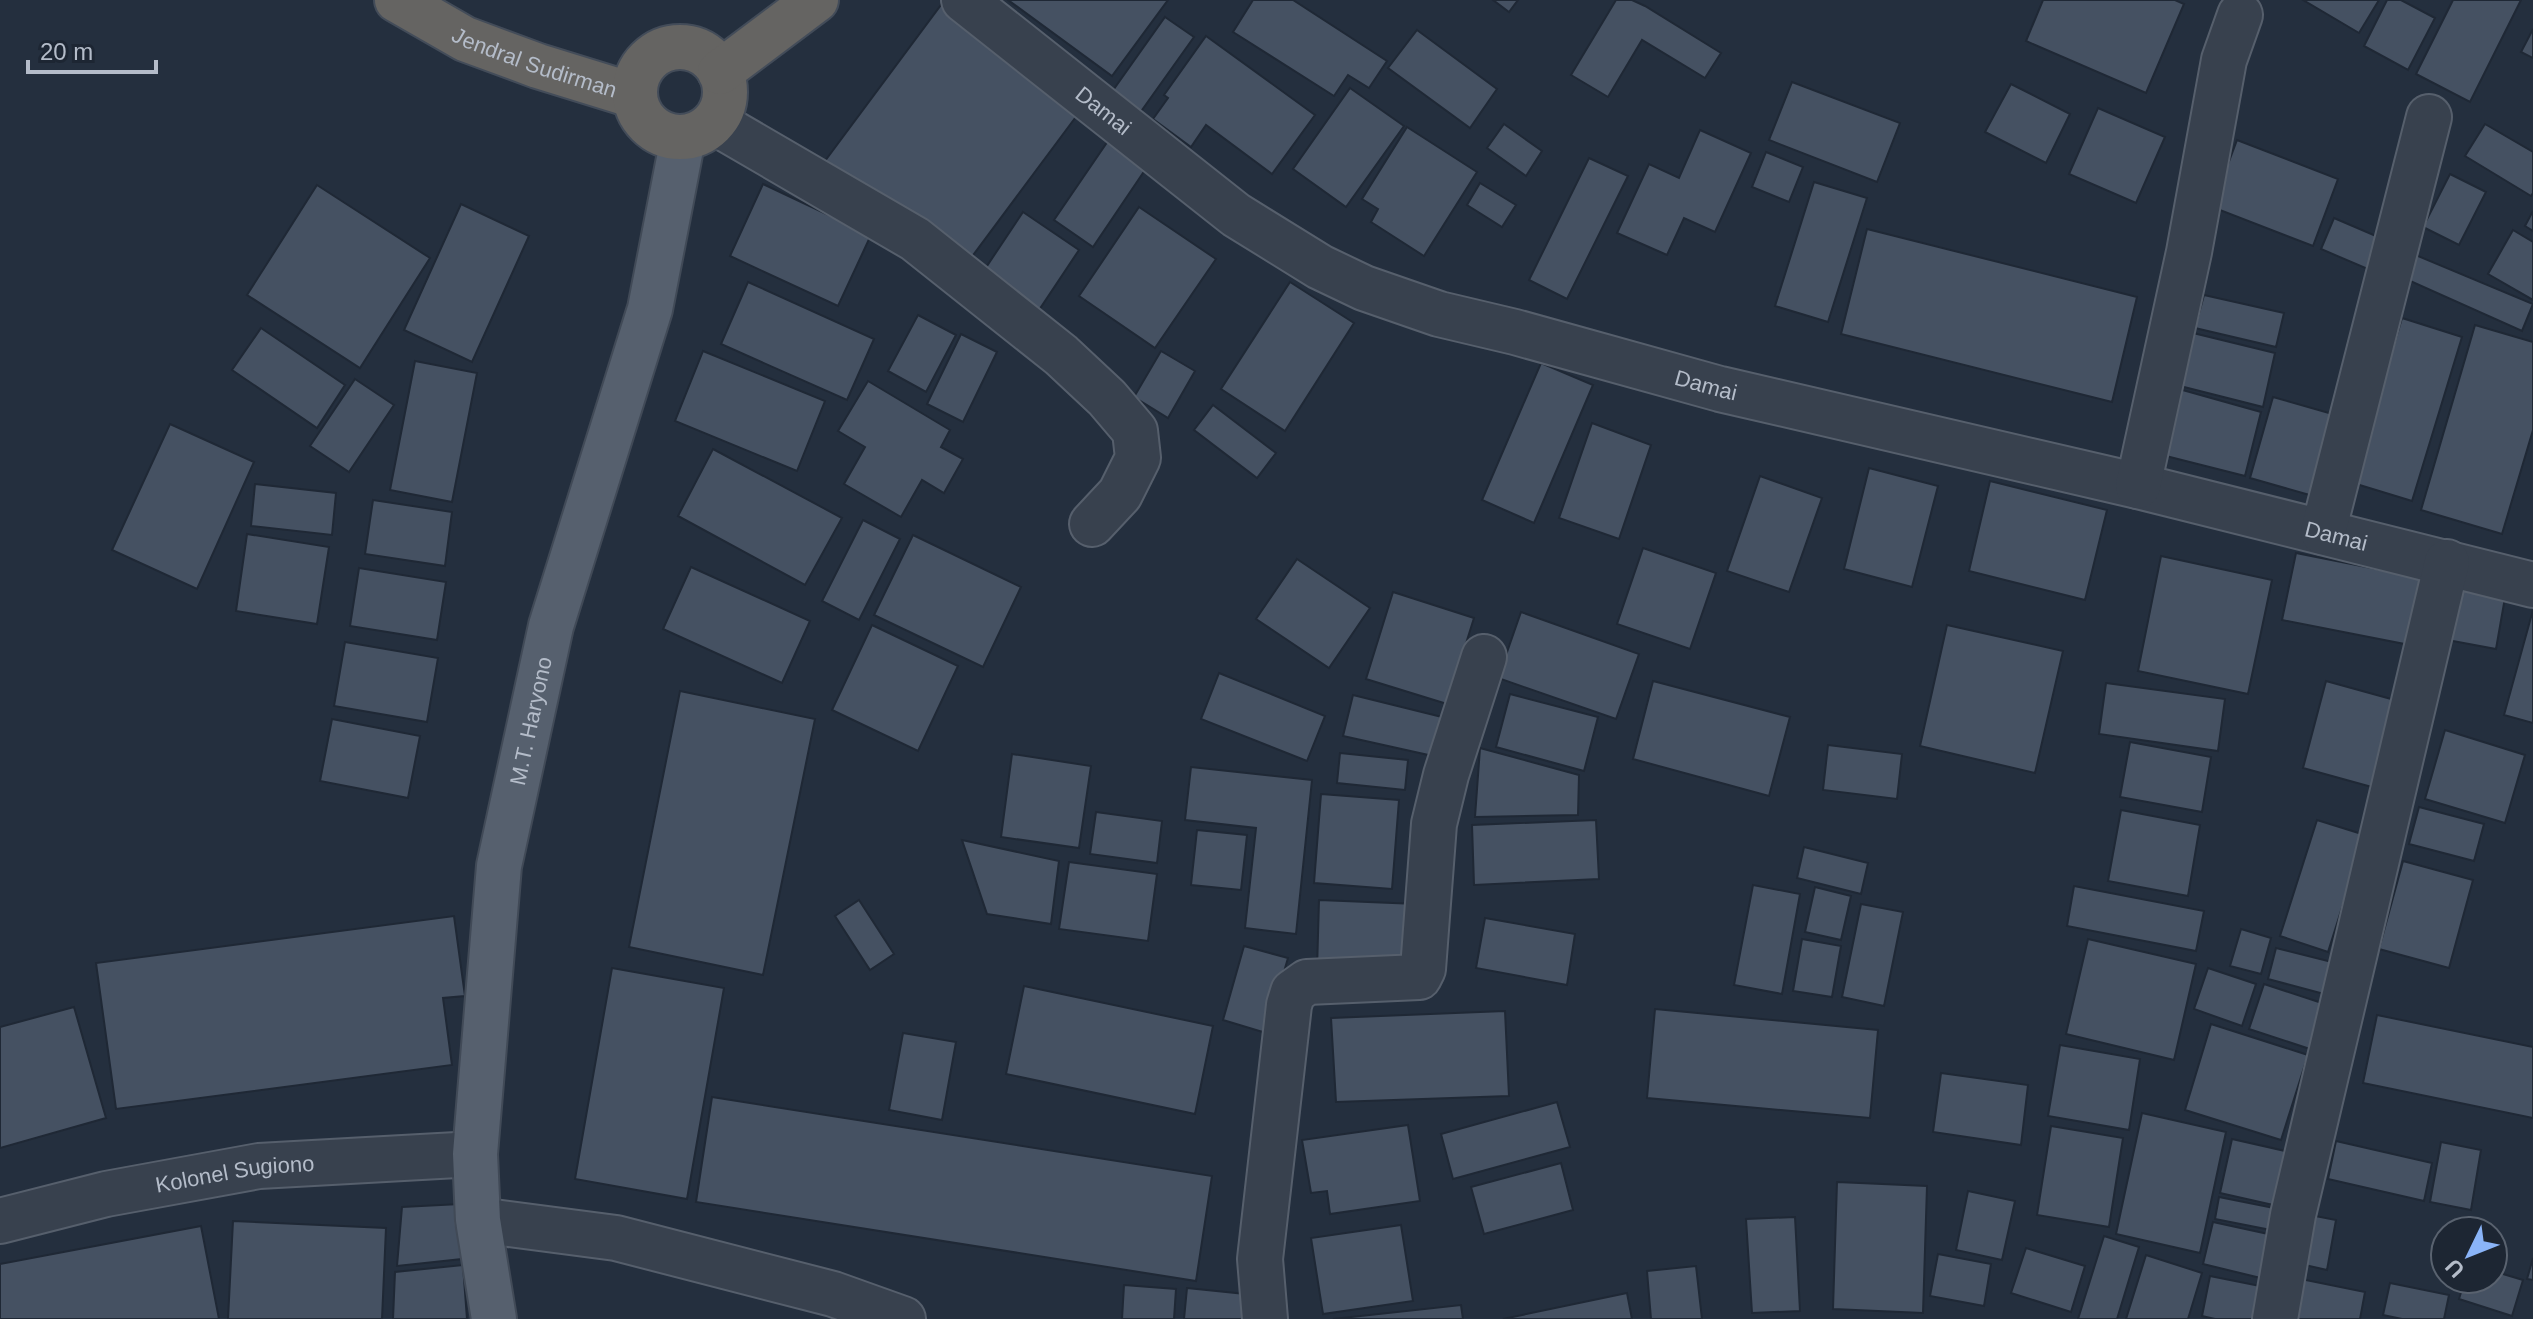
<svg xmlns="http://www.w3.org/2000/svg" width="2533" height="1319" font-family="Arial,sans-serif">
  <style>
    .building { fill: #455162; stroke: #1f2835; stroke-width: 2 }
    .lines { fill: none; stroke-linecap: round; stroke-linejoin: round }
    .minor-casing { stroke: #565f6c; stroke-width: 48 }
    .primary-casing { stroke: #414a57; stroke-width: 48 }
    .trunk-casing { stroke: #434c59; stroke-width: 48 }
    .minor { stroke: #38414e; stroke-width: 44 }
    .primary { stroke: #56606e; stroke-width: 44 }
    .trunk { stroke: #656462; stroke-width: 44 }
    .labels { text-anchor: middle; stroke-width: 8; stroke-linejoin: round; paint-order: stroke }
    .street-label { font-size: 22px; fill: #b4bcc9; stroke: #1d2633 }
  </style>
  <rect width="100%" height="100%" fill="#242f3e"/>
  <g class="building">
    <path d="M1008 0H1168L1112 76Z"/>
    <path d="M1253 0H1293L1387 61 1369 88 1348 75 1334 96 1233 32Z"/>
    <path d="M1493 0H1518L1509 12Z"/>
    <path d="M1616 0H1632L1645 6 1721 53 1705 78 1642 40 1608 97 1571 75Z"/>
    <path d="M2043 0H2175L2184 4 2146 93 2026 41Z"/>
    <path d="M2303 0H2379L2359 33Z"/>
    <path d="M2387 0H2401L2435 18 2408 70 2364 46Z"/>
    <path d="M2453 0H2521L2470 102 2416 74Z"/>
    <path d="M941 5 1081 110 965 266 825 161Z"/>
    <path d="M1165 17 1194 37 1137 117 1109 96Z"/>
    <path d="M2533 29V58L2521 52Z"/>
    <path d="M1417 30 1497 89 1470 128 1388 68Z"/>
    <path d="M1206 36 1315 115 1272 174 1206 125 1191 147 1153 119 1168 98 1164 95Z"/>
    <path d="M1792 82 1900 123 1877 182 1769 140Z"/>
    <path d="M2011 84 2070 114 2046 163 1985 132Z"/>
    <path d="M1350 88 1404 126 1346 207 1293 169Z"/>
    <path d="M2098 108 2165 137 2136 203 2069 174Z"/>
    <path d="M1504 124 1542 151 1526 176 1487 148Z"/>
    <path d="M2485 124 2533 152V193L2531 196 2465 156Z"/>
    <path d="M1407 127 1477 172 1424 256 1371 222 1378 209 1362 199Z"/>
    <path d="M1700 130 1751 153 1715 232 1684 218 1667 255 1617 233 1649 164 1679 178Z"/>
    <path d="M2237 140 2338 179 2313 246 2212 207Z"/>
    <path d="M1108 141 1147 167 1093 247 1054 220Z"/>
    <path d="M1766 152 1803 167 1789 202 1752 187Z"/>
    <path d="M1589 158 1628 176 1567 299 1529 280Z"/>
    <path d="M2450 174 2486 192 2459 245 2423 227Z"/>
    <path d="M1814 182 1867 198 1828 322 1775 306Z"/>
    <path d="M1480 183 1516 205 1502 227 1467 205Z"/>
    <path d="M763 184 871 235 838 306 730 256Z"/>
    <path d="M317 185 430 258 360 368 247 295Z"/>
    <path d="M461 204 529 236 472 362 404 330Z"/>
    <path d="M1139 207 1216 259 1155 348 1079 296Z"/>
    <path d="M2533 211V231L2525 226Z"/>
    <path d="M1023 212 1079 250 1035 316 979 278Z"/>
    <path d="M2334 218 2390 242 2377 273 2321 249Z"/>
    <path d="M1867 229 2137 297 2112 402 1841 334Z"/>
    <path d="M2513 230 2533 242V300L2488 274Z"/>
    <path d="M2406 251 2533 304 2522 331 2399 276Z"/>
    <path d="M748 282 874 339 847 400 721 344Z"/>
    <path d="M1290 282 1354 323 1285 431 1221 389Z"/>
    <path d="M2204 295 2284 313 2276 347 2195 328Z"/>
    <path d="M918 315 956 335 926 392 888 371Z"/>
    <path d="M2402 318 2462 337 2412 501 2353 483Z"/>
    <path d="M2475 325 2533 342V430L2502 534 2421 510Z"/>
    <path d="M261 328 345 385 317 428 232 370Z"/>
    <path d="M2193 333 2275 353 2263 407 2180 386Z"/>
    <path d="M961 334 997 352 963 422 927 404Z"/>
    <path d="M703 351 825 401 797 471 675 421Z"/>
    <path d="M1161 351 1195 371 1168 418 1134 397Z"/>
    <path d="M415 361 477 373 452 502 390 490Z"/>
    <path d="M1541 363 1593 385 1534 523 1482 500Z"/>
    <path d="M355 379 394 405 349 472 310 446Z"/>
    <path d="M868 381 950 430 941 447 963 459 944 493 922 480 901 517 844 484 865 447 838 431Z"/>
    <path d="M2179 389 2261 412 2245 476 2162 455Z"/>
    <path d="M2273 397 2336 415 2313 496 2250 478Z"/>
    <path d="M1213 405 1276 453 1257 478 1194 430Z"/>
    <path d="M1592 423 1651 445 1619 539 1559 518Z"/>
    <path d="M170 424 254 462 197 589 112 550Z"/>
    <path d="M713 449 842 518 805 585 678 516Z"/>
    <path d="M1869 468 1938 486 1912 587 1844 569Z"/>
    <path d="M1760 476 1822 498 1789 592 1727 571Z"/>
    <path d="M1990 481 2107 510 2085 600 1969 571Z"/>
    <path d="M255 484 336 493 332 535 251 526Z"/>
    <path d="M373 500 452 512 445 566 365 554Z"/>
    <path d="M863 520 900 539 859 620 822 601Z"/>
    <path d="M247 534 329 547 317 624 236 611Z"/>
    <path d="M913 535 1021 587 983 667 874 615Z"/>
    <path d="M1643 548 1716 573 1690 649 1617 624Z"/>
    <path d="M2296 553 2432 580 2420 647 2282 620Z"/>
    <path d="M2161 556 2272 580 2248 694 2138 671Z"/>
    <path d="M1297 559 1370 608 1329 668 1256 619Z"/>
    <path d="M691 567 810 621 782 683 663 629Z"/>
    <path d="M359 568 446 582 437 640 350 626Z"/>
    <path d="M2453 582 2506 592 2496 649 2442 639Z"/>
    <path d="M1393 592 1474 618 1447 704 1366 679Z"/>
    <path d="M2533 610V723L2504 715Z"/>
    <path d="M1521 612 1639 654 1616 719 1498 678Z"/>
    <path d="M872 625 958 666 918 751 832 710Z"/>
    <path d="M1947 625 2063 651 2035 773 1920 746Z"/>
    <path d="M345 642 438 658 427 722 334 706Z"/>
    <path d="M1219 673 1325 716 1307 761 1201 719Z"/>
    <path d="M1653 681 1790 717 1769 796 1633 759Z"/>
    <path d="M2326 681 2402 702 2379 789 2303 768Z"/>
    <path d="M2106 683 2225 699 2218 751 2099 734Z"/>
    <path d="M680 691 815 719 763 975 629 947Z"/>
    <path d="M1510 694 1598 717 1584 771 1496 747Z"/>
    <path d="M1353 695 1442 717 1433 756 1343 736Z"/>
    <path d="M332 719 420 736 408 798 320 781Z"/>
    <path d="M2445 730 2525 755 2505 823 2425 799Z"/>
    <path d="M2130 742 2211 757 2202 812 2120 797Z"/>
    <path d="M1828 745 1902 754 1897 799 1823 790Z"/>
    <path d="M1480 748 1579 775 1578 815 1475 817Z"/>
    <path d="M1340 753 1408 760 1405 790 1337 783Z"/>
    <path d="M1012 754 1091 766 1079 848 1001 837Z"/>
    <path d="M1191 767 1312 780 1296 934 1245 928 1256 828 1185 820Z"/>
    <path d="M1321 794 1399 800 1392 889 1314 883Z"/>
    <path d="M2419 807 2484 824 2474 861 2409 844Z"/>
    <path d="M2121 810 2200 825 2188 896 2108 881Z"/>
    <path d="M1096 812 1162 821 1157 863 1090 854Z"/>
    <path d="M1596 820 1599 879 1474 885 1472 825Z"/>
    <path d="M2317 820 2365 835 2328 952 2280 936Z"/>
    <path d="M1197 830 1247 835 1241 890 1191 885Z"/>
    <path d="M962 840 1059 861 1051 924 987 914Z"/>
    <path d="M1804 847 1868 863 1861 894 1797 878Z"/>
    <path d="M2403 861 2473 880 2449 968 2379 949Z"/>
    <path d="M1069 862 1157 874 1148 941 1059 929Z"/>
    <path d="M1753 885 1800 894 1782 994 1734 985Z"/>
    <path d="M2074 886 2204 911 2196 951 2067 926Z"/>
    <path d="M1815 887 1851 896 1841 940 1805 932Z"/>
    <path d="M859 900 894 954 870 970 835 916Z"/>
    <path d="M1319 900 1417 904 1415 973 1317 970Z"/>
    <path d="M1861 904 1903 912 1884 1006 1842 997Z"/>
    <path d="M454 916 465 996 443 998 452 1065 116 1109 96 963Z"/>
    <path d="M1485 918 1575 934 1567 985 1476 968Z"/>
    <path d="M2241 929 2271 938 2261 974 2230 966Z"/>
    <path d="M1802 939 1841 946 1832 997 1793 991Z"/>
    <path d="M2088 939 2196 964 2174 1060 2066 1034Z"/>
    <path d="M1244 946 1288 958 1266 1033 1223 1020Z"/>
    <path d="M2276 948 2332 962 2324 994 2268 979Z"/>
    <path d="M612 968 724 988 687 1199 575 1179Z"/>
    <path d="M2208 968 2256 984 2242 1026 2194 1009Z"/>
    <path d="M2264 984 2331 1006 2316 1051 2249 1029Z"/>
    <path d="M1024 986 1213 1026 1195 1114 1006 1074Z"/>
    <path d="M74 1007 106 1118 0 1148V1027Z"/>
    <path d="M1655 1009 1878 1030 1870 1118 1647 1098Z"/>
    <path d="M1505 1011 1509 1096 1336 1102 1331 1018Z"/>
    <path d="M2377 1015 2533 1047V1118L2363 1083Z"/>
    <path d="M2211 1024 2308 1055 2281 1140 2185 1110Z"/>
    <path d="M903 1033 956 1042 942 1120 889 1110Z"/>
    <path d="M2060 1045 2140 1059 2129 1130 2048 1116Z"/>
    <path d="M1941 1073 2028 1085 2021 1145 1933 1132Z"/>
    <path d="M712 1097 1212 1176 1196 1281 696 1202Z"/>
    <path d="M1557 1102 1570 1147 1453 1179 1441 1134Z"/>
    <path d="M2142 1113 2226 1132 2200 1253 2116 1234Z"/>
    <path d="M1408 1125 1420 1201 1330 1214 1327 1191 1311 1193 1302 1140Z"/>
    <path d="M2051 1126 2123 1138 2109 1227 2037 1215Z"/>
    <path d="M2232 1139 2294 1153 2282 1207 2220 1193Z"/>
    <path d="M2336 1141 2432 1163 2424 1201 2328 1179Z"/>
    <path d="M2441 1142 2481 1150 2471 1210 2430 1202Z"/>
    <path d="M1561 1163 1573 1210 1484 1234 1471 1187Z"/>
    <path d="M1837 1182 1927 1186 1923 1313 1833 1309Z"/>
    <path d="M1968 1191 2015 1201 2002 1260 1956 1250Z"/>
    <path d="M2219 1197 2284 1210 2281 1232 2215 1219Z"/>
    <path d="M460 1204 462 1259 397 1266 402 1207Z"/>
    <path d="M2305 1214 2336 1220 2327 1270 2296 1263Z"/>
    <path d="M1795 1217 1800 1311 1752 1313 1746 1219Z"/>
    <path d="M233 1221 386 1228 382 1319H228Z"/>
    <path d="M2213 1222 2282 1237 2273 1281 2203 1264Z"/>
    <path d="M1401 1225 1413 1301 1323 1314 1311 1238Z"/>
    <path d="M201 1226 219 1319H0V1264Z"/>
    <path d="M2104 1236 2139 1247 2117 1319H2078Z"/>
    <path d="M2026 1248 2085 1266 2071 1312 2011 1293Z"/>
    <path d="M1938 1254 1991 1264 1984 1306 1930 1296Z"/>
    <path d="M2146 1255 2202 1273 2188 1319H2126Z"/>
    <path d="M2533 1258V1280L2527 1279Z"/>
    <path d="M463 1265 467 1319H393L395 1272Z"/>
    <path d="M1696 1266 1702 1319H1651L1647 1271Z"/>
    <path d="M2493 1271 2523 1280 2512 1316 2459 1299 2465 1279H2493Z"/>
    <path d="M2210 1276 2270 1288 2263 1319H2215L2202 1316Z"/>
    <path d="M2296 1278 2365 1292 2360 1319H2288Z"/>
    <path d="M2390 1283 2449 1295 2444 1319H2402L2383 1315Z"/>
    <path d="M1124 1285 1176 1289 1174 1319H1122Z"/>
    <path d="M1187 1288 1255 1295 1252 1319H1184Z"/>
    <path d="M1627 1293 1632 1319H1503Z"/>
    <path d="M1461 1305 1463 1319H1333Z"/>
  </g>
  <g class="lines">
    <g class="minor-casing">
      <g id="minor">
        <path id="s1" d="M964 0 1236 215 1320 267 1364 288 1439 314 1515 332 1720 389 2138 486 2533 585"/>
        <path d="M714 122 915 239 1061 355 1107 398 1135 431 1138 458 1120 494 1092 524"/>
        <path d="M2138 486 2189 252 2224 60 2240 15"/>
        <path d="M2323 532 2429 117"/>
        <path d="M478 1220 616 1238 833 1294 903 1319"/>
        <path id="s2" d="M0 1221 106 1194 259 1166 475 1154"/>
        <path d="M1265 1319 1260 1259 1289 1005 1293 992 1307 982 1419 977 1423 969 1434 824 1446 775 1484 657"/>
        <path d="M2275 1319 2293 1215 2447 562"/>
      </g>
    </g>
    <g class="primary-casing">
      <g id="primary">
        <path id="s3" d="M494 1319 478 1220 475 1154 499 866 551 626 650 309 683 138"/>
      </g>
    </g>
    <g class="trunk-casing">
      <g id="trunk">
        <path id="s4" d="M397 0 465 39 538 66 635 96"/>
        <circle cx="680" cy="92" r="45"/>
        <path d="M720 72 816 0"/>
      </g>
    </g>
    <use href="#minor" class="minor"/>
    <use href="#primary" class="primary"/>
    <use href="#trunk" class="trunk"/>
  </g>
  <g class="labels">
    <g class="street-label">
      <text dy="8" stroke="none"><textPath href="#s4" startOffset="152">Jendral Sudirman</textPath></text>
      <text dy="8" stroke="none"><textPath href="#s1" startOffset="178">Damai</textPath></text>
      <text dy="8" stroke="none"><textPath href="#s1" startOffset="850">Damai</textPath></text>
      <text dy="8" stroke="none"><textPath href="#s1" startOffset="1498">Damai</textPath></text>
      <text dy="8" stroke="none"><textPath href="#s3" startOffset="604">M.T. Haryono</textPath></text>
      <text dy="8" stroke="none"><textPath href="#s2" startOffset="240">Kolonel Sugiono</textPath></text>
    </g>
  </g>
  <g transform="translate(2469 1255) rotate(227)"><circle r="38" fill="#1d2633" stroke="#59626f" stroke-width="2"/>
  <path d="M0-6L14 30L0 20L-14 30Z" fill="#8ab4f8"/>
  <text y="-12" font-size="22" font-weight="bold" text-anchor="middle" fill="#b4bcc9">U</text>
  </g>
  <path d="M28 60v12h128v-12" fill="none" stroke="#b4bcc9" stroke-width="4"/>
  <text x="40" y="60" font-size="24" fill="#b4bcc9" stroke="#1d2633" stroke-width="6" paint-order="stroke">20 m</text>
</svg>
